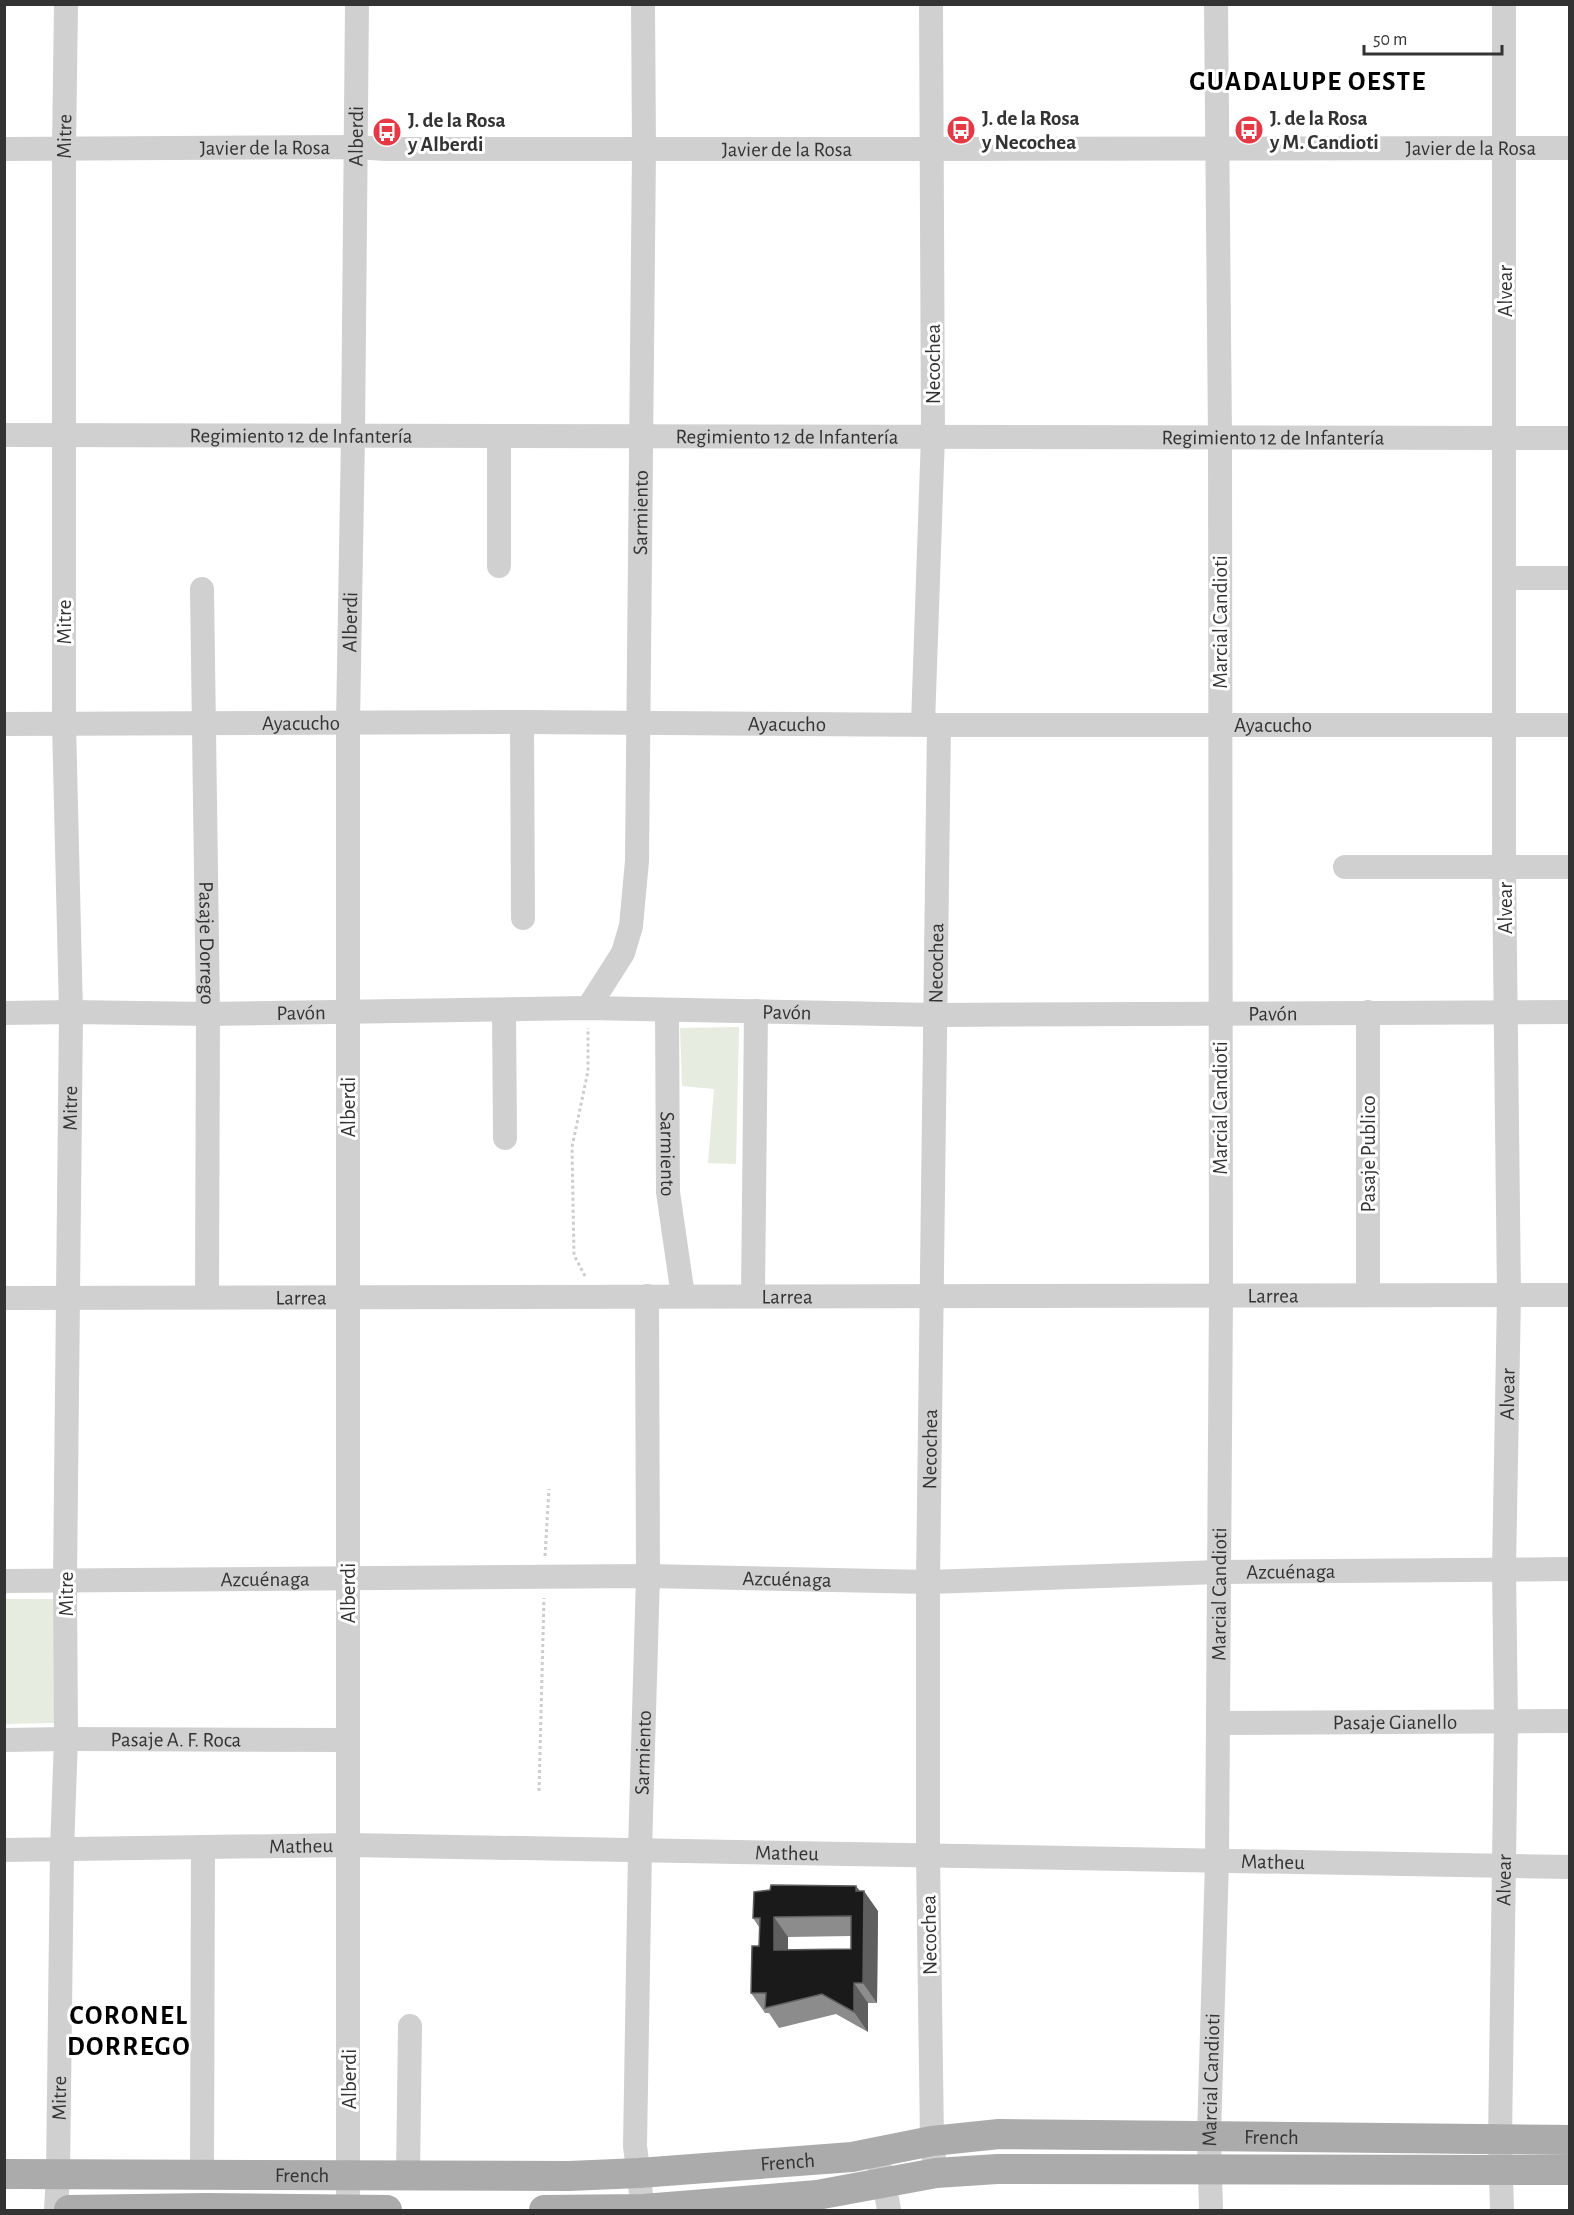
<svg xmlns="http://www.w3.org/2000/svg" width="1574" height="2215" font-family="'Alegreya Sans',sans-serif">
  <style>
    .green { fill: #e6ecdf }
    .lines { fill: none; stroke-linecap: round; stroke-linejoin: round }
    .path { stroke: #cdcdcd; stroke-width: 3; stroke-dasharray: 3 3; stroke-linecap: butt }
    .minor { stroke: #d0d0d0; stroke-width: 24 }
    .major { stroke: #ababab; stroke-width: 30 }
    .wall { fill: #8c8c8c; fill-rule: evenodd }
    .shaded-wall { fill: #5f5f5f }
    .building { fill: #1a1a1a; stroke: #5f5f5f; stroke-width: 1.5; fill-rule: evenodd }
    .labels { text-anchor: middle; stroke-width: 6; stroke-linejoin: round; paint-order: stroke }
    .poi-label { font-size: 21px; font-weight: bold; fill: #333; stroke: #fff; text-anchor: start }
    .street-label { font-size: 21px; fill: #333; stroke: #fff }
    .district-label { font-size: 27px; font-weight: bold; letter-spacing: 1.5px; fill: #000; stroke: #fff }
  </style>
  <rect width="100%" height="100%" fill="#fff"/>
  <g class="green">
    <path d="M739 1027 736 1164 708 1163 714 1089 682 1086 680 1028Z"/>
    <path d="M4 1599H58L55 1723 5 1724Z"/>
  </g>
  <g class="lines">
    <g class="path">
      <path d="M585 1276 574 1255 572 1147 588 1071V1028"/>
      <path d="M545 1556 549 1489"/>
      <path d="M539 1791 544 1598"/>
    </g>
    <g class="minor">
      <path id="s1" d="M4 149 355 147 386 149C781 150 1175 148 1570 148"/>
      <path id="s2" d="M4 435 1570 438"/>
      <path d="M499 436V566"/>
      <path d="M1505 578H1570"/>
      <path id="s3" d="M202 589 208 1014 207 1297"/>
      <path d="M522 722 523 918"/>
      <path id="s4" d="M4 724 522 722 939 725H1570"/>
      <path d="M923 724 933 435 931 4"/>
      <path d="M1345 867H1570"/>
      <path id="s5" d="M588 1008 623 953 631 926 637 861 644 149 643 4"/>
      <path d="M504 1010 505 1138"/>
      <path id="s6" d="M667 1010 668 1192 683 1296"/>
      <path d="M1368 1012V1295"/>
      <path id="s7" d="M4 1013 71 1012 208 1014 588 1008 935 1015 1570 1012"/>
      <path d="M753 1295 756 1011"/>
      <path id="s8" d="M4 1298 1570 1295"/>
      <path id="s9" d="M4 1581 648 1576 928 1582 1219 1572 1570 1569"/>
      <path id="s10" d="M1219 1723 1570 1721"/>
      <path id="s11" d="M4 1740 66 1739 348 1740"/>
      <path id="s12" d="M4 1850 349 1845 1570 1867"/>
      <path d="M875 2153 884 2181 889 2210"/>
      <path id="s13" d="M934 2159 932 2141 928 1854V1582L939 725"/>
      <path d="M202 2174 203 1847"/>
      <path d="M408 2175 410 2026"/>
      <path id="s14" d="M56 2210 58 2174 62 1850 66 1739 65 1581 71 1012 64 724V149L66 4"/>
      <path id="s15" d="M348 2210V723L353 436 357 4"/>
      <path id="s16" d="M643 2210 635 2146 640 1850 648 1576 647 1296"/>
      <path id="s17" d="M1211 2210 1209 2136 1217 1861 1221 1295 1220 437 1216 4"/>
      <path id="s18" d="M1502 2210 1500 2140 1506 1722 1504 1569 1509 1295 1504 868V4"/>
    </g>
    <g class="major">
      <path id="s19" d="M4 2174 569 2176 639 2173 852 2157 932 2141 999 2134 1570 2140"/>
      <path d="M69 2210 206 2208 387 2210"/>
      <path d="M544 2210 643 2209 817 2195 936 2173 997 2169 1570 2170"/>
    </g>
  </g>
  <path class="wall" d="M878 1911 877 2003H868V2032L836 2014 779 2028 769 2013H765L751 1993 759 1946V1927L753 1918ZM851 1936V1949L788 1950V1937Z"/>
  <g class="shaded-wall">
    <path d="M856 1886 864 1896V1891L878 1911 877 2003 863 1983Z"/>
    <path d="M774 1917 788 1937V1970L774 1950Z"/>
    <path d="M854 1983 868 2003V2032L854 2012Z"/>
  </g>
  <path class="building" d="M771 1885 856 1886V1891H864L863 1983H854V2012L822 1994 765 2008 766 1993H751L752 1946H759L760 1918H753L754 1892 770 1890ZM851 1916V1949L774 1950V1917Z"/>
  <defs>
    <g id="bus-disc" transform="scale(1.5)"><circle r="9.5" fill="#e63946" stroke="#fff"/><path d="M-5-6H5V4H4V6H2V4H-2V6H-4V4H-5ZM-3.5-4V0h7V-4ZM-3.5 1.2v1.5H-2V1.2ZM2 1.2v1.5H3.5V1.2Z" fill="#fff"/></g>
  </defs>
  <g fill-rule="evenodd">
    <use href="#bus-disc" x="961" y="130"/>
    <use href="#bus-disc" x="1249" y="130"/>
    <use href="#bus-disc" x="387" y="132"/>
  </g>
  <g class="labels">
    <g class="poi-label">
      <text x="982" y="125">J. de la Rosa<tspan x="982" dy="24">y Necochea</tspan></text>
      <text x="1270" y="125">J. de la Rosa<tspan x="1270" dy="24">y M. Candioti</tspan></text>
      <text x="408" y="127">J. de la Rosa<tspan x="408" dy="24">y Alberdi</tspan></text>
    </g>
    <g class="street-label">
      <text dy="7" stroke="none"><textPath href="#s14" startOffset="2074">Mitre</textPath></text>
      <text dy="7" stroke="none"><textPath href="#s15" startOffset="2074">Alberdi</textPath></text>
      <text dy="7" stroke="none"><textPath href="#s1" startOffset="261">Javier de la Rosa</textPath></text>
      <text dy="7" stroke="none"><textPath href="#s1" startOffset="1467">Javier de la Rosa</textPath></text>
      <text dy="7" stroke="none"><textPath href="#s1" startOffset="783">Javier de la Rosa</textPath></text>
      <text transform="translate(1505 291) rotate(-90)" y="7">Alvear</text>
      <text transform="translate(933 364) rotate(-90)" y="7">Necochea</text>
      <text dy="7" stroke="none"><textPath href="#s2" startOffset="297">Regimiento 12 de Infantería</textPath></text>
      <text dy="7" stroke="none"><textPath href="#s2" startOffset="783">Regimiento 12 de Infantería</textPath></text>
      <text dy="7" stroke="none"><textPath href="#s2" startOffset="1269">Regimiento 12 de Infantería</textPath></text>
      <text dy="7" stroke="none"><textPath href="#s5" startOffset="507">Sarmiento</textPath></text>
      <text dy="7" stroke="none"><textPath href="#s15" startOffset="1588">Alberdi</textPath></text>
      <text transform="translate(64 622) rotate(-90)" y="7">Mitre</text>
      <text transform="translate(1220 622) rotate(-90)" y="7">Marcial Candioti</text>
      <text dy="7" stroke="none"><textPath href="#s4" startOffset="297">Ayacucho</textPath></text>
      <text dy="7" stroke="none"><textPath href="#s4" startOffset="783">Ayacucho</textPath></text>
      <text dy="7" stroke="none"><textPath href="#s4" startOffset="1269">Ayacucho</textPath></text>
      <text transform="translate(1505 908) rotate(-90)" y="7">Alvear</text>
      <text dy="7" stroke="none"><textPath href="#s3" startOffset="354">Pasaje Dorrego</textPath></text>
      <text dy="7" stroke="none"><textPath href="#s13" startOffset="1196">Necochea</textPath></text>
      <text dy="7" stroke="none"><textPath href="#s7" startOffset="783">Pavón</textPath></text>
      <text dy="7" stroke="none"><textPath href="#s7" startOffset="297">Pavón</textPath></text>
      <text dy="7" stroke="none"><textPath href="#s7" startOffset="1269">Pavón</textPath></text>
      <text transform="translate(348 1107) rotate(-90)" y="7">Alberdi</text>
      <text dy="7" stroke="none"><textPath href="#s14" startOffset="1102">Mitre</textPath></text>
      <text transform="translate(1220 1108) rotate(-90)" y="7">Marcial Candioti</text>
      <text dy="7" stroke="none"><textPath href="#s6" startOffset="144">Sarmiento</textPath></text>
      <text transform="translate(1368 1154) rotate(-90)" y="7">Pasaje Publico</text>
      <text dy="7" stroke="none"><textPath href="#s8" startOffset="783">Larrea</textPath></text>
      <text dy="7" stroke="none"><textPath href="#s8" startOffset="1269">Larrea</textPath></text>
      <text dy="7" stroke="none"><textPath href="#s8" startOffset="297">Larrea</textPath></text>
      <text dy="7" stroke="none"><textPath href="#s18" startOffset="816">Alvear</textPath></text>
      <text dy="7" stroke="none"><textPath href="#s13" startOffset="710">Necochea</textPath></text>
      <text dy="7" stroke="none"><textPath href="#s9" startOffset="1287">Azcuénaga</textPath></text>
      <text dy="7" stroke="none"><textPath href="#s9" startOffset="261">Azcuénaga</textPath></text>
      <text dy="7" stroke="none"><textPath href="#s9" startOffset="783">Azcuénaga</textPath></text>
      <text transform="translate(348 1593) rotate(-90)" y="7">Alberdi</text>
      <text transform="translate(66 1594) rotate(-90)" y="7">Mitre</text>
      <text dy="7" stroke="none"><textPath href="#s17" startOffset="616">Marcial Candioti</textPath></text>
      <text dy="7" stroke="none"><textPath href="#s10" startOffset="176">Pasaje Gianello</textPath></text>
      <text dy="7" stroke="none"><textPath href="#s11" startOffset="172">Pasaje A. F. Roca</textPath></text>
      <text dy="7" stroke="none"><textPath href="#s16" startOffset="458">Sarmiento</textPath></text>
      <text dy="7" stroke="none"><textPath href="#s12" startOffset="297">Matheu</textPath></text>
      <text dy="7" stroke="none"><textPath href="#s12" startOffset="783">Matheu</textPath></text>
      <text dy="7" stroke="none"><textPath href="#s12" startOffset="1269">Matheu</textPath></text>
      <text dy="7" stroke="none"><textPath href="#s18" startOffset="330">Alvear</textPath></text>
      <text transform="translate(929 1935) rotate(-91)" y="7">Necochea</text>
      <text transform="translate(349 2079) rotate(-90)" y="7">Alberdi</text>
      <text dy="7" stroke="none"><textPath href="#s17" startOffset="130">Marcial Candioti</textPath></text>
      <text dy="7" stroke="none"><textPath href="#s14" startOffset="112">Mitre</textPath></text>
      <text dy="7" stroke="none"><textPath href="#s19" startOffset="1270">French</textPath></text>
      <text dy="7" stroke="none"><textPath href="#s19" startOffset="784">French</textPath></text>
      <text dy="7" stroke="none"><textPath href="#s19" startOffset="298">French</textPath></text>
    </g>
    <g class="district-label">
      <text x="1308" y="90">GUADALUPE OESTE</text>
      <text x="129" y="2024">CORONEL<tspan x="129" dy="31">DORREGO</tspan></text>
    </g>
  </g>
  <rect width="1574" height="2215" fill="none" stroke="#333333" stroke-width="12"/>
  <path d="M1364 45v9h138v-9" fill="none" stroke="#333333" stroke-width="3"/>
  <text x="1373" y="45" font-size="18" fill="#333333" stroke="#ffffff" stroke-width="4.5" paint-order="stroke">50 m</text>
</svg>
